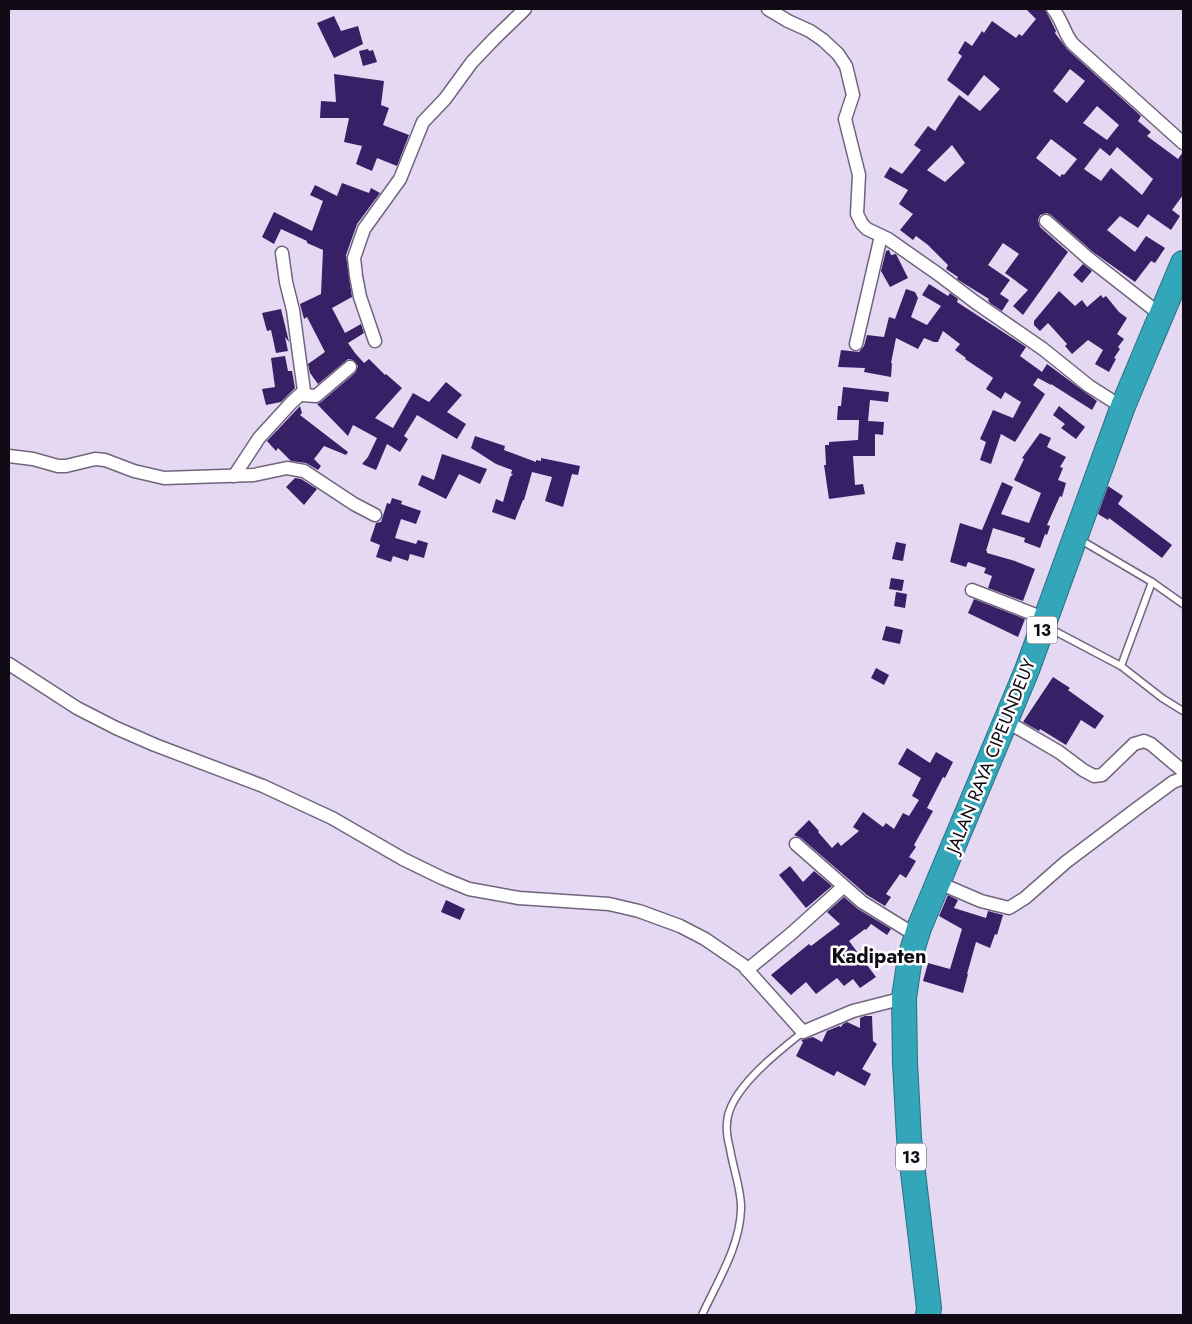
<svg xmlns="http://www.w3.org/2000/svg" width="1192" height="1324" font-family="Jost,sans-serif">
  <style>
    .building { fill: #382067; fill-rule: evenodd }
    .lines { fill: none; stroke-linecap: round; stroke-linejoin: round }
    .lane-casing { stroke: #71657d; stroke-width: 9 }
    .street-casing { stroke: #71657d; stroke-width: 15 }
    .highway-casing { stroke: #277080; stroke-width: 26 }
    .lane { stroke: #fff; stroke-width: 6 }
    .street { stroke: #fff; stroke-width: 12 }
    .highway { stroke: #33a6ba; stroke-width: 24 }
    .labels { text-anchor: middle; stroke-width: 5; stroke-linejoin: round; paint-order: stroke }
    .shield { fill: #fff; stroke: #58545a; stroke-width: 1 }
    .shield-label { font-size: 16px; font-weight: bold; fill: #100b14 }
    .street-label { font-size: 18px; fill: #100b14; stroke: #fff }
    .quarter-label { font-size: 20px; font-weight: bold; fill: #100b14; stroke: #fff }
  </style>
  <rect width="100%" height="100%" fill="#e5d8f3"/>
  <g class="building">
    <path d="M1026 9H1045L1056 31 1055 33 1067 49 1141 116 1138 121 1151 132 1147 136 1178 159 1183 152V195L1172 210 1180 216 1171 230 1148 214 1138 228 1120 216 1107 230 1135 252 1146 236 1165 248 1155 263 1151 261 1135 282 1093 252 1051 215 1047 213 1040 215 1038 220 1040 227 1068 252 1023 315 1013 306 1028 290 1005 273 1019 254 1003 243 988 265 1010 280 1000 294 1009 300 1002 311 990 303 988 300 989 299 968 286 957 279 958 277 946 269 948 265 928 245 916 236 913 240 900 230 913 214 899 204 908 190 884 177 890 167 902 174 921 150 914 145 928 126 935 131 959 95 980 111 1000 89 984 75 968 96 947 80 962 56 958 53 965 41 972 46 982 31 984 33 992 21 1016 38 1019 34 1022 36 1036 19ZM1070 69 1085 81 1067 103 1053 91ZM1097 106 1119 125 1107 140 1083 123ZM1051 139 1077 159 1064 175 1062 174 1060 177 1036 158ZM952 145 965 163 945 182 927 170ZM1117 147 1153 179 1142 195 1111 168 1101 181 1084 169 1100 148 1110 156Z"/>
    <path d="M334 16 341 31 358 26 363 44 334 58 317 23Z"/>
    <path d="M368 49 369 51 373 50 377 62 363 66 359 51Z"/>
    <path d="M334 74 384 81 381 105 389 108 383 125 409 135 397 166 377 158 372 171 356 164 362 146 344 142 349 118H320L321 101 336 102Z"/>
    <path d="M342 183 369 193 371 188 380 193 357 224 346 255 352 297 332 308 345 333 361 324 364 333 348 343 355 353 364 363 369 359 385 375 386 374 402 388 375 418 393 428 413 393 429 402 446 382 462 395 447 412 466 424 457 439 417 415 404 436 408 439 400 452 387 444 376 470 362 464 368 457 377 438 353 425 348 436 317 404 321 402 355 373 358 366 353 360 348 359 318 384 310 373 308 364 325 352 307 317 304 319 300 304 321 294 323 250 307 243V241L281 229 274 244 262 237 274 212 312 231 323 201 310 195 315 185 337 196Z"/>
    <path d="M889 250 891 255 896 254 908 278 890 287 881 271 886 251Z"/>
    <path d="M1083 264 1092 271 1082 283 1073 275Z"/>
    <path d="M929 284 948 296 950 293 958 299 957 302 1026 347 1020 356 1042 372 1047 364 1097 401 1092 410 1051 384V385L1038 378 1033 385 1045 394 1015 442 1001 434 991 464 980 460 986 442 980 439 993 410 1013 418 1021 402 1005 392 1001 399 986 389 993 378 992 377 965 359 966 358 955 350 960 344 943 331 938 342H934L924 338 918 349 896 338 891 363H892L891 377 864 372 865 368 838 367 841 350 859 352 864 346 867 335 884 337 889 317 895 319 906 289 915 292 918 298 911 317 927 325 941 306 922 295Z"/>
    <path d="M1059 291 1075 306 1082 300 1087 307 1101 295 1103 298 1106 296 1119 312 1127 318 1117 334 1124 339 1118 347 1120 349 1114 358 1116 359 1109 372 1095 364 1103 350 1088 340 1072 354 1065 346 1067 344 1048 323 1040 331 1034 325V321Z"/>
    <path d="M281 309 289 342 285 337 288 351 276 353 271 330 267 331 262 313Z"/>
    <path d="M285 356 288 371H292L295 388 281 402 266 405 262 389 275 387 271 358Z"/>
    <path d="M843 387 889 392 888 402 870 400 868 421 884 422 883 435 875 434V456H853L855 485 863 484 865 494 829 499 824 465H826L825 445H829V442L858 440 859 420H837L838 406H841Z"/>
    <path d="M300 406 302 413 300 415 348 452 346 455 324 446 314 459 321 466 318 470 306 463 291 461 278 448 276 451 267 441Z"/>
    <path d="M1059 406 1085 427 1076 439 1061 428 1065 424 1053 415Z"/>
    <path d="M1040 433 1051 438 1047 447 1066 457 1060 467 1063 468 1058 480 1066 483 1062 497 1060 496 1047 525 1050 526 1047 535 1045 534 1040 548 1024 542 1025 538 993 528 986 551H987V553L1015 561 1035 569 1023 601 988 588 992 576 984 573 986 568 968 562 966 567 950 562 960 523 982 530 1002 482 1013 487 1001 514 1029 523 1041 493 1014 480 1024 459 1022 458Z"/>
    <path d="M475 436 505 446 504 450 536 462V460L541 461V458L580 466 578 475 572 474 563 507 545 501 552 477 532 472 524 500H523L515 520 492 512 496 499 503 502 510 477 513 474H511L512 470 496 464 471 448Z"/>
    <path d="M442 454 487 469 480 484 459 474 446 499 418 485 422 475 434 480Z"/>
    <path d="M295 478 301 479 317 489 304 505 286 487Z"/>
    <path d="M1108 486 1123 496 1118 504 1172 545 1162 558 1109 518 1108 520 1098 514Z"/>
    <path d="M392 498 402 501 401 504 421 511 416 524 401 519 395 538 416 544 418 540 428 543 424 558 410 554 408 561 393 556 391 562 376 557 380 545 370 541 376 523 381 522 387 503 390 504Z"/>
    <path d="M896 542 906 544 903 561 892 559Z"/>
    <path d="M891 578 904 580 902 591 889 589Z"/>
    <path d="M896 592 907 594 905 608 894 606Z"/>
    <path d="M974 599 1025 619 1018 637 968 613Z"/>
    <path d="M886 626 903 630 900 644 882 640Z"/>
    <path d="M876 668 889 675 884 685 871 678Z"/>
    <path d="M1053 677 1070 688 1068 690 1104 716 1095 729 1081 720 1066 745 1040 729 1039 731 1023 722Z"/>
    <path d="M907 748 930 763 936 752 953 762 945 778 943 777 927 808 933 811 914 845 916 847 909 857 916 861 906 878 900 874 886 894 891 897 885 906 867 895 801 838 794 835 809 820 819 831 818 832 832 848 838 842 841 846 859 831 853 827 863 812 883 827 886 823 894 829 903 813 909 816 919 800 912 796 921 778 898 764Z"/>
    <path d="M790 866 803 882 814 871 832 886 806 908 779 875Z"/>
    <path d="M948 895 958 900 954 908 986 918 988 911 1003 915 997 935 995 934 990 948 976 942 967 974H968L963 993 923 981 928 963 950 969 962 929 939 916Z"/>
    <path d="M844 897 858 909 891 929 887 935 871 924 866 930 865 929 849 941 876 977 860 988 853 979 844 986 837 978 816 994 806 982 791 995 771 975 809 944 811 946 840 924 827 912Z"/>
    <path d="M446 900 465 909 460 920 441 912Z"/>
    <path d="M865 1016H872L873 1041 877 1044 862 1069 871 1074 865 1086 837 1071 834 1076 796 1056 803 1042 801 1040 813 1037 822 1042 827 1031 839 1026 841 1027 843 1024 847 1022 860 1028V1018Z"/>
  </g>
  <g class="lines">
    <g class="lane-casing">
      <g id="lane">
        <path d="M1079 539 1152 582 1183 604"/>
        <path d="M1047 627 1121 666 1162 698 1183 711"/>
        <path d="M1121 666 1152 582"/>
        <path d="M702 1315C717 1282 740 1247 741 1209 742 1192 733 1168 730 1149 728 1141 726 1131 727 1123 728 1090 779 1051 803 1032"/>
      </g>
    </g>
    <g class="street-casing">
      <g id="street">
        <path d="M768 9 788 21 810 31 823 40 838 54 846 66 853 95 845 119 859 175 857 214 862 224 867 229 888 239 938 274 975 302 1043 349 1089 386 1122 407"/>
        <path d="M1053 9C1063 21 1064 34 1073 44L1183 143"/>
        <path d="M1046 221 1088 258 1161 315"/>
        <path d="M375 341 360 297 356 276 354 258 364 229 400 179 423 122 445 99 472 62 494 39 525 9"/>
        <path d="M856 344 881 236"/>
        <path d="M302 395 316 396 350 367"/>
        <path d="M9 456 33 459 58 466H66L95 459 105 460 134 471 164 478 254 475 287 468 304 471 354 504 375 515"/>
        <path d="M234 476 259 438 291 403 304 391 293 310 286 282 282 253"/>
        <path d="M972 590 1046 619"/>
        <path d="M9 664 77 708 116 728 155 745 263 786 332 818 403 859 442 878 469 889 519 898 609 904 639 911 680 926 705 939 743 965 803 1032 853 1011 904 998"/>
        <path d="M1006 721 1059 752 1083 770 1094 776 1102 775 1134 744 1144 741 1151 744 1183 771"/>
        <path d="M796 844 862 902 917 936"/>
        <path d="M939 883 981 901 1009 908 1025 898 1066 862 1139 807 1173 782 1183 778"/>
        <path d="M747 970 792 933 843 887"/>
      </g>
    </g>
    <g class="highway-casing">
      <path id="highway" d="M928 1315 929 1308 909 1138 905 1062 904 998 910 957 919 928 1027 670 1123 406 1183 263"/>
    </g>
    <use href="#lane" class="lane"/>
    <use href="#street" class="street"/>
    <use href="#highway" class="highway"/>
  </g>
  <g class="labels">
    <g class="shield">
      <rect x="1027" y="616.5" width="30" height="27" rx="4"/>
      <rect x="896" y="1143.5" width="30" height="27" rx="4"/>
    </g>
    <g class="shield-label">
      <text x="1042" y="636">13</text>
      <text x="911" y="1163">13</text>
    </g>
    <g class="street-label">
      <text transform="translate(991 756) rotate(-68)" y="6">JALAN RAYA CIPEUNDEUY</text>
    </g>
    <g class="quarter-label">
      <text x="879" y="963">Kadipaten</text>
    </g>
  </g>
  <rect width="1192" height="1324" fill="none" stroke="#100b14" stroke-width="20"/>
</svg>
